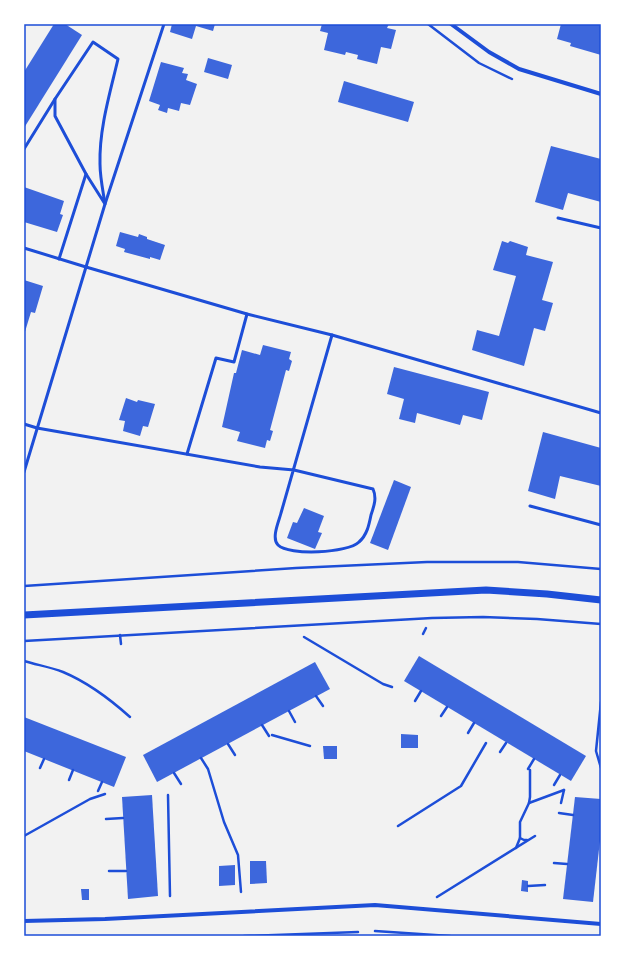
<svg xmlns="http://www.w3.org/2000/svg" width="625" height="960" font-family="'Space Grotesk',sans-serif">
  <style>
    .building { fill: #3d67dc }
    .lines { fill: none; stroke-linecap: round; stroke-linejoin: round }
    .path { stroke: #1d4ed8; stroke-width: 2.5 }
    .service { stroke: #1d4ed8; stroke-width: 3 }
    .minor { stroke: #1d4ed8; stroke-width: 4 }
    .tertiary { stroke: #1d4ed8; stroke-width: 7 }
    .neatline { fill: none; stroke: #1d4ed8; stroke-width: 1.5 }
  </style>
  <rect width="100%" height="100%" fill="#f2f2f2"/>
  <g class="building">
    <path d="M54 24H65L82 35 24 128V72Z"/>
    <path d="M172 24H215L213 31 196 26 192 39 170 32Z"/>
    <path d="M322 24H389L387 28 396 30 391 49 381 47 377 64 357 59 358 55 346 52 345 55 324 50 328 33 320 31Z"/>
    <path d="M561 24H601V55L570 46 571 43 557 39Z"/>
    <path d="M208 58 232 65 228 79 204 72Z"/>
    <path d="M161 62 184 68 182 73 188 74 186 80 197 84 190 105 181 103 179 111 168 108 167 113 158 110 160 105 149 101Z"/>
    <path d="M344 81 414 102 408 122 338 102Z"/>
    <path d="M551 146 601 159V202L568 193 563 210 535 202Z"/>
    <path d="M24 187 64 201 60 214 63 215 57 232 24 222Z"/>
    <path d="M120 232 138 237 139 234 147 237V239L165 245 160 260 150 257V259L124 252 125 249 116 246Z"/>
    <path d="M502 241 508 243 510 241 528 247 526 255 553 262 542 300 553 303 545 331 534 328 524 366 472 350 477 330 499 336 516 276 493 270Z"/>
    <path d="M24 280 43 286 35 313 31 312 24 335Z"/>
    <path d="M263 345 291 352 289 359 292 361 289 371 286 370 270 430 273 431 270 441 267 440 265 448 237 441 240 432 222 427 234 373H236L242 350 260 355Z"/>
    <path d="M394 367 489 392 482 420 463 415 460 425 417 413 415 423 399 419 404 399 387 394Z"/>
    <path d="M126 398 137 402 138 400 155 404 148 427 143 426 140 436 123 431 125 421 119 420Z"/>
    <path d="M543 432 601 448V486L560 476 555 499 528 491Z"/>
    <path d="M394 480 411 487 388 550 370 543Z"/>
    <path d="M304 508 324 516 318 532 322 533 315 549 287 538 293 522 297 523Z"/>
    <path d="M419 656 586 756 571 781 404 681Z"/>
    <path d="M315 662 330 689 157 782 143 755Z"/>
    <path d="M24 717 126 757 114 787 24 751Z"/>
    <path d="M401 734 418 735V748H401Z"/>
    <path d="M323 746H337V759H324Z"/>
    <path d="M152 795 158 896 128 899 122 797Z"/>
    <path d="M575 797 601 799V832L593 902 563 899Z"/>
    <path d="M250 861H266L267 883 250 884Z"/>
    <path d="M235 865V885L219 886V866Z"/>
    <path d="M522 880 528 881V892L521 891Z"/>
    <path d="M81 889H89V900H82Z"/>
  </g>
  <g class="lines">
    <g class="path">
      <path d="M428 24 479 63 512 79"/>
      <path d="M24 586 296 568 427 562H518L601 569"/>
      <path d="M423 634 426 628"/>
      <path d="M120 635 121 644"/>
      <path d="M304 637 383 684 392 687"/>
      <path d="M24 641 432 618 483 617 537 619 601 624"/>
      <path d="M24 661C37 665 50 667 63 672 87 682 111 700 130 717"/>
      <path d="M316 696 323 706"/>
      <path d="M415 701 421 691"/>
      <path d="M601 702 596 751 601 768"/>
      <path d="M289 711 295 722"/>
      <path d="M441 716 447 707"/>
      <path d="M262 725 269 736"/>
      <path d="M468 733 474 723"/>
      <path d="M272 735 310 746"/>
      <path d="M228 744 235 755"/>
      <path d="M500 752 506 743"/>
      <path d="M201 758 208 769 224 822 238 855 241 892"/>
      <path d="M40 768 44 759"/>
      <path d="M528 769 534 759"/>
      <path d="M174 773 181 784"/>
      <path d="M69 780 73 770"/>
      <path d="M554 785 560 775"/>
      <path d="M98 791 102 782"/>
      <path d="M168 795 170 896"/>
      <path d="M529 803 564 790"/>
      <path d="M561 803 564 790"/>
      <path d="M559 813 573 815"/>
      <path d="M106 819 123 818"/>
      <path d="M398 826 461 786 486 743"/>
      <path d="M24 836 90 799 105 794"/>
      <path d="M527 840H524L520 838V822L529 803 530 797V770"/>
      <path d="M516 848 520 838"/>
      <path d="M554 863 567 864"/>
      <path d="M109 871H126"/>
      <path d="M528 886 545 885"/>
      <path d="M437 897 535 836"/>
      <path d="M375 931 450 936"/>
      <path d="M244 936 358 932"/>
    </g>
    <g class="service">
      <path d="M93 42 118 59C110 93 99 129 100 164 100 177 103 191 105 204L86 174 55 116V99Z"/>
      <path d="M24 149 55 99"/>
      <path d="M558 218 601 228"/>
      <path d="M24 248 86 267 105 204 164 24"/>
      <path d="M59 259 86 174"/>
      <path d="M24 424 37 428 260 467 294 470 373 489C377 498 374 506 371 515 369 525 367 535 359 542 348 553 289 556 278 545 271 538 279 521 281 513 298 454 315 395 332 335"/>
      <path d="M187 454 216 358 234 362 247 314"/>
      <path d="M24 472 86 267 247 314 332 335 601 413"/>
      <path d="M530 506 601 525"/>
    </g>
    <g class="minor">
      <path d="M451 24 489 52 519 69 601 94"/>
      <path d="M24 921 105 919 375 905 601 924"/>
    </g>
    <path class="tertiary" d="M24 615 486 590 547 594 601 600"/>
  </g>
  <rect width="625" height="960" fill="none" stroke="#ffffff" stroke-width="50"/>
  <rect x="25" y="25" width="575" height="910" class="neatline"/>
</svg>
